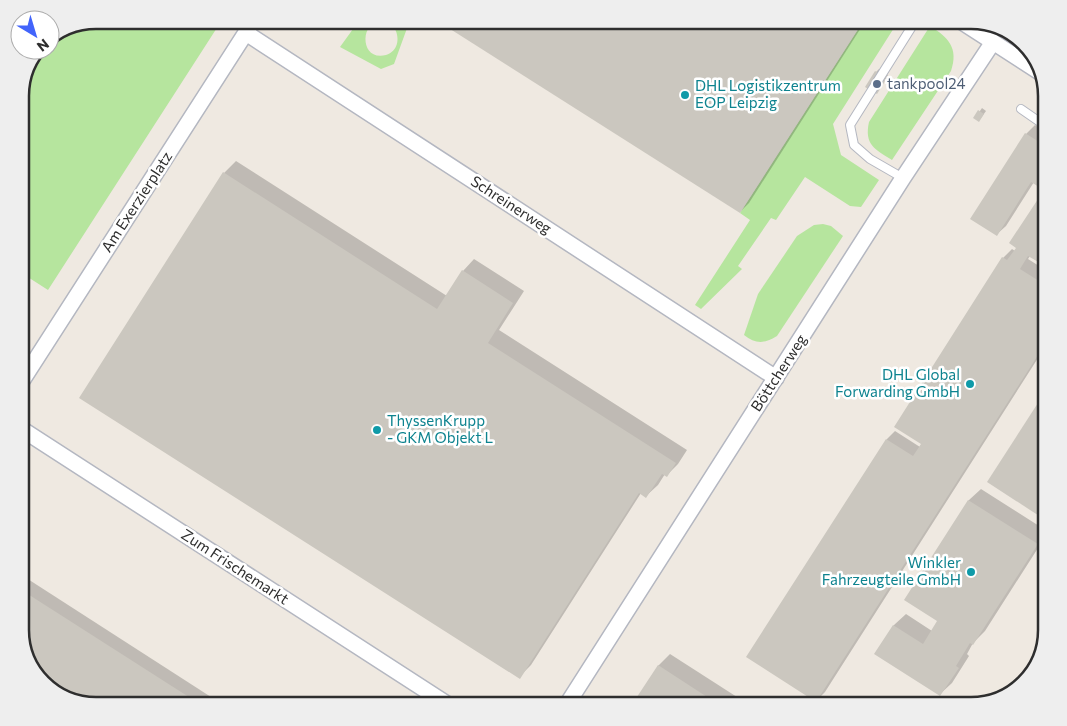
<svg xmlns="http://www.w3.org/2000/svg" width="1067" height="726" font-family="Commissioner,sans-serif">
  <style>
    .green { fill: #b6e59e }
    .shadow { fill: #0003 }
    .building { fill: #cbc7bf }
    .lines { fill: none; stroke-linecap: round; stroke-linejoin: round }
    .lane-casing { stroke: #b4b7c1; stroke-width: 10 }
    .street-casing { stroke: #b4b7c1; stroke-width: 18 }
    .lane { stroke: #fff; stroke-width: 8 }
    .street { stroke: #fff; stroke-width: 15 }
    .service-dot { fill: #5c6f8a; stroke: #fff; stroke-width: 2 }
    .culture-dot { fill: #0f9aa8; stroke: #fff; stroke-width: 2 }
    .labels { text-anchor: middle; stroke-width: 5; stroke-linejoin: round; paint-order: stroke }
    .service-label { font-size: 15px; fill: #4e5e75; stroke: #fff; text-anchor: start }
    .culture-label { font-size: 15px; fill: #0d838f; stroke: #fff; text-anchor: start }
    .street-label { font-size: 15px; fill: #2e2e2e; stroke: #fff }
    .rim { fill: none; stroke: #2e2e2e; stroke-width: 2.5 }
  </style>
  <rect width="100%" height="100%" fill="#efe9e1"/>
  <g class="green">
    <path d="M96 20H222L48 290 20 272V91L39 50H50V39Z"/>
    <path d="M340 20H392L395 22 392 26C361 6 355 63 386 55 398 51 400 39 395 29L398 24 403 26 405 20H410L394 64 381 69 340 47 353 29Z"/>
    <path d="M864 20H899L833 124 841 155 879 180 861 207 850 206 805 177 776 220 771 218 738 266 742 269 701 309 695 305 750 220 740 213Z"/>
    <path d="M930 26C948 37 959 48 951 71L892 160C875 149 864 145 869 122Z"/>
    <path d="M823 224 831 226 843 236 777 336C765 344 755 344 744 335L758 294 797 236 814 225Z"/>
  </g>
  <g class="shadow">
    <path d="M438 20H866L749 203 740 212Z"/>
    <path d="M879 69 888 75 879 90 876 72Z"/>
    <path d="M982 108 986 111 981 118H975Z"/>
    <path d="M1035 125 1047 133V254L1039 262 1030 256 1028 259 1047 271V344L825 692 816 701 887 439 895 431 920 447 1003 258 1012 249 1015 251 1045 189 1034 182 1006 226 997 234 1026 134Z"/>
    <path d="M236 161 447 296 463 271 474 259 524 291 499 330 687 450 678 464 667 475 665 474 658 485 646 496 641 493 531 665 519 677 224 173Z"/>
    <path d="M981 489 1047 531V534L985 631 973 643 967 654 969 656 952 683 940 694 876 654 894 625 906 614 932 631 939 621 906 599 969 500Z"/>
    <path d="M20 574 225 706H96L53 693 20 635Z"/>
    <path d="M670 654 751 706H633L658 666Z"/>
    <path d="M847 699 858 706H840Z"/>
  </g>
  <g class="building">
    <path d="M392 20H405V22L403 26 398 24 395 29 392 26 395 22Z"/>
    <path d="M436 20H864L740 213Z"/>
    <path d="M875 71 887 78 877 94 865 87Z"/>
    <path d="M978 110 984 114 979 122 973 118Z"/>
    <path d="M1025 133 1047 147V252L1040 263 1028 256 1020 269 1047 286V341L816 702 746 657 886 439 913 456 921 444 894 427 1002 257 1007 260 1016 248 1009 243 1044 190 1031 182 997 236 970 219Z"/>
    <path d="M223 172 437 309 462 270 513 303 488 343 676 463 667 477 662 474 646 498 639 493 520 679 79 398Z"/>
    <path d="M1047 389V521L987 482Z"/>
    <path d="M968 500 1038 544 973 645 970 643 956 666 959 668 940 696 874 654 893 625 923 644 937 621 904 600Z"/>
    <path d="M20 589 203 706H96L53 693 30 668 20 635Z"/>
    <path d="M658 665 721 706H631Z"/>
  </g>
  <g class="lines">
    <g class="lane-casing">
      <g id="lane">
        <path d="M1021 109 1047 127"/>
        <path d="M903 178 870 159 854 145 850 125 916 20"/>
      </g>
    </g>
    <g class="street-casing">
      <g id="street">
        <path d="M959 20 1041 73"/>
        <path d="M246 33 776 378"/>
        <path d="M20 384 254 20"/>
        <path d="M20 428 450 706"/>
        <path d="M566 706 903 178 993 42"/>
      </g>
    </g>
    <use href="#lane" class="lane"/>
    <use href="#street" class="street"/>
  </g>
  <circle class="service-dot" cx="877" cy="84" r="5"/>
  <g class="culture-dot">
    <circle cx="685" cy="95" r="5"/>
    <circle cx="970" cy="384" r="5"/>
    <circle cx="377" cy="430" r="5"/>
    <circle cx="971" cy="572" r="5"/>
  </g>
  <g class="labels">
    <g class="service-label">
      <text x="887" y="89">tankpool24</text>
    </g>
    <g class="culture-label">
      <text x="695" y="91">DHL Logistikzentrum<tspan x="695" dy="17">EOP Leipzig</tspan></text>
      <text x="960" y="380" text-anchor="end">DHL Global<tspan x="960" dy="17">Forwarding GmbH</tspan></text>
      <text x="387" y="426">ThyssenKrupp<tspan x="387" dy="17">- GKM Objekt L</tspan></text>
      <text x="961" y="568" text-anchor="end">Winkler<tspan x="961" dy="17">Fahrzeugteile GmbH</tspan></text>
    </g>
    <g class="street-label">
      <text transform="translate(137 202) rotate(-57)" y="5">Am Exerzierplatz</text>
      <text transform="translate(511 205) rotate(33)" y="5">Schreinerweg</text>
      <text transform="translate(779 373) rotate(-57)" y="5">Böttcherweg</text>
      <text transform="translate(235 567) rotate(33)" y="5">Zum Frischemarkt</text>
    </g>
  </g>
  <path d="M0 0H1067V726H0ZM96 29H971A67 67 0 0 1 1038 96V630A67 67 0 0 1 971 697H96A67 67 0 0 1 29 630V96A67 67 0 0 1 96 29Z" fill="#eee" fill-rule="evenodd"/>
  <path class="rim" d="M96 29H971A67 67 0 0 1 1038 96V630A67 67 0 0 1 971 697H96A67 67 0 0 1 29 630V96A67 67 0 0 1 96 29Z"/>
  <g transform="translate(35 35) rotate(142)"><circle r="24" fill="#ffffff" stroke="#ababab"/>
  <path d="M0-4L9 19L0 12L-9 19Z" fill="#4264fb"/>
  <text y="-8" font-size="14" font-weight="bold" text-anchor="middle" fill="#2e2e2e">N</text>
  </g>
</svg>
